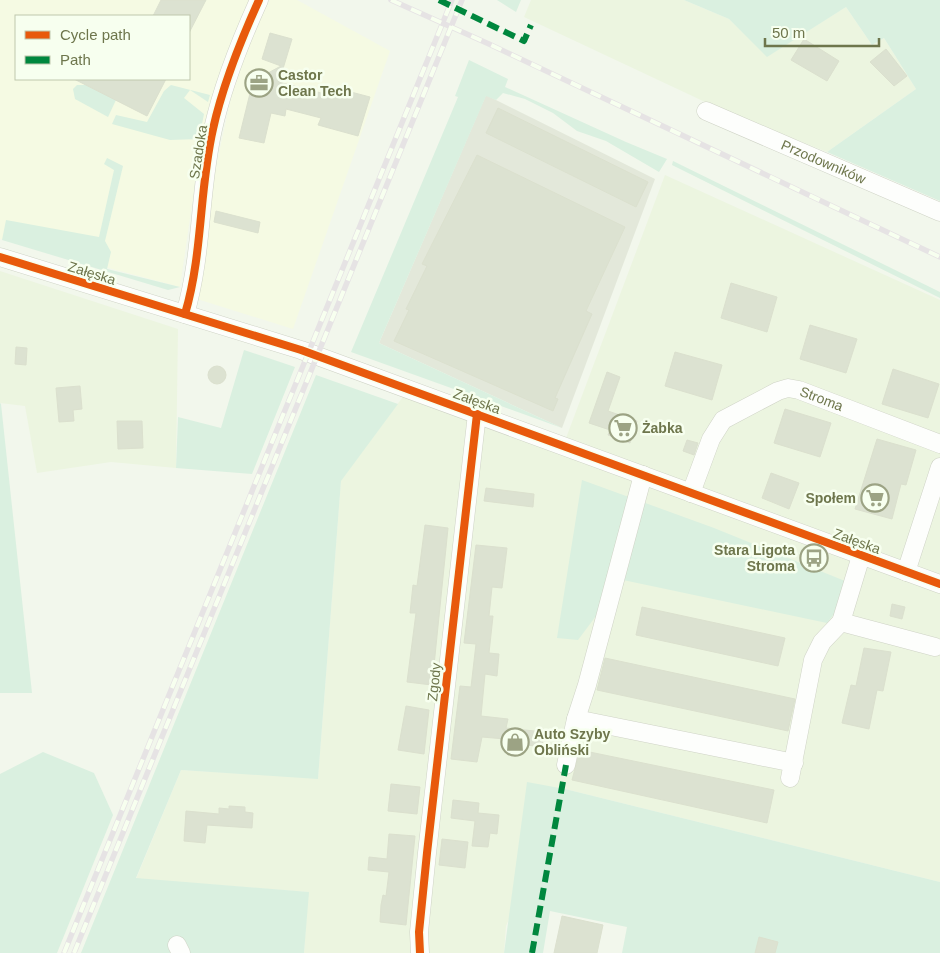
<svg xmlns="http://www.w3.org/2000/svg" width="940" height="953" font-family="Arial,sans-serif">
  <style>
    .residential { fill: #ecf5e0 }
    .commercial { fill: #f5fae3; fill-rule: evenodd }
    .industrial { fill: #e3e8da }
    .green { fill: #daf0e0 }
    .building { fill: #dce2d1; stroke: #dbe0ce }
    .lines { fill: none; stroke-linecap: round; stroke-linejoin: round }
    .minor-casing { stroke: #cfd3c6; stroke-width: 19 }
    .minor { stroke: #fdfefc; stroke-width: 18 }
    .rail-casing { stroke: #e6e3e4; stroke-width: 5.5 }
    .rail { stroke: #f7ffef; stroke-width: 4; stroke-dasharray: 11; stroke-linecap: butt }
    .quiet { stroke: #00873e; stroke-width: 6; stroke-dasharray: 12 6; stroke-linecap: butt }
    .cycleway-casing { stroke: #f7ffef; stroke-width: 11 }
    .cycleway { stroke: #e8590c; stroke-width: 8 }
    .labels { text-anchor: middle; stroke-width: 5; stroke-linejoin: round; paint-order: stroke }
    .poi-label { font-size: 14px; font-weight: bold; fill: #6e764c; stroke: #f7ffef; text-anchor: start }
    .street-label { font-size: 14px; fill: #6e764c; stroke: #f7ffef }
  </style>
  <rect width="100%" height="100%" fill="#f2f7ec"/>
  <g class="residential">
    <path d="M531 0H684L729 19 767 56 846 7 872 45 884 38 916 89 827 152 720 109 524 17Z"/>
    <path d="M665 175 940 300V882L565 789 506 926 504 953H304L308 892 136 879 181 770 318 778 341 480 408 390 563 446Z"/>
    <path d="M0 271 178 329 176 468 111 462 37 473 25 406 0 403Z"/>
  </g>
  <g class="commercial">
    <path d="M0 0H252L217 91 195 184 180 287 0 239ZM16 16H189V79H16Z"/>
    <path d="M270 0H297L390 51 293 329 197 299 214 175 233 89 251 32Z"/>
  </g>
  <path class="industrial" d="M486 95 655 179 562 428 379 343Z"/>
  <g class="green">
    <path d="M497 0H521L516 12Z"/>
    <path d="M684 0H940V201L827 152 916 89 884 38 872 45 846 7 767 57 729 19Z"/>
    <path d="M469 60 508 79 505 87 626 142 667 159 659 172 606 141 577 131 553 113 525 99 503 93 496 100 486 96 379 343 562 428 351 352 458 97 455 96Z"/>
    <path d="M77 85H86L116 100 108 117 75 99 73 89Z"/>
    <path d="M171 85 210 95 208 102 190 90 184 98 204 114 199 139 170 140 112 124 116 115 147 122 164 91Z"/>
    <path d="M107 158 123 166 105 241 111 252 107 269 180 287 168 290 2 240 6 220 99 237 114 170 104 164Z"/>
    <path d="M673 161 940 292V298L672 165Z"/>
    <path d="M244 350 295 367 252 474 176 468 178 417 221 428Z"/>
    <path d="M316 375 398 404 341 481 318 779 181 770 136 878 309 892 304 953H81Z"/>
    <path d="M0 403 1 404 32 693H0Z"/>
    <path d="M582 480 714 528 845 581 838 609 827 623 623 580 578 640 557 638Z"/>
    <path d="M43 752 94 773 113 815 57 953H0V774Z"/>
    <path d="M527 782 565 789 940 882V953H622L627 927 550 911 543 953H504Z"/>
  </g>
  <g class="building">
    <path d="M161 0H206L189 33V16H153Z"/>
    <path d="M270 33 292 39 279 82 325 94 328 86 370 97 358 136 318 125 321 118 286 109 285 116 271 113 264 143 239 138 253 81 281 66 262 59Z"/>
    <path d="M804 39 839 61 827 81 791 60Z"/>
    <path d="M886 49 907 76 894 86 870 62Z"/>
    <path d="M74 79H166L147 116Z"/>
    <path d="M498 108 648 182 636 207 486 133Z"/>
    <path d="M477 155 625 227 586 311 592 314 555 398 558 399 553 411 394 341 409 310 406 309 427 266 422 264Z"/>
    <path d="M216 211 260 222 258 233 214 222Z"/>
    <path d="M731 283 777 297 767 332 721 318Z"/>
    <path d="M810 325 857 339 846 373 800 359Z"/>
    <path d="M16 347 27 348 26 365 15 364Z"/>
    <path d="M675 352 722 365 712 400 665 386Z"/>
    <circle cx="217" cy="375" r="9"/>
    <path d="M893 369 939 384 928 418 882 404Z"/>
    <path d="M607 372 620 377 608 411 637 421 630 443 608 435 610 430 589 423Z"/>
    <path d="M80 386 82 409 73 410 74 421 59 422 56 388Z"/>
    <path d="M785 409 831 423 820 457 774 443Z"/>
    <path d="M117 421H142L143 448 118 449Z"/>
    <path d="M877 439 916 450 906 485 901 484 892 519 855 509Z"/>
    <path d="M687 440 698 443 694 455 683 451Z"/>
    <path d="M771 473 799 483 789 509 762 498Z"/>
    <path d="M486 488 534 494 533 507 484 501Z"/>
    <path d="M425 525 448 528 432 685 407 682 416 613H410L413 585 417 586Z"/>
    <path d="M476 545 507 548 502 588 492 587 489 616H493L489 653 499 654 497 676 485 674 481 716 508 719 506 728 544 732 542 747 505 742V739L482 737 477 762 451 759 460 686 471 687 476 644 464 643Z"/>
    <path d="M892 604 905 607 902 619 890 616Z"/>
    <path d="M642 607 785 638 778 666 636 635Z"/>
    <path d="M864 648 891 652 883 691 877 690 869 729 842 723 851 685 856 686Z"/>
    <path d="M605 658 795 699 788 731 597 690Z"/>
    <path d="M406 706 429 710 424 754 398 750Z"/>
    <path d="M580 750 774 790 767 823 572 780Z"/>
    <path d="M391 784 420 787 417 814 388 811Z"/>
    <path d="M453 800 479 803 478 813 499 815 497 834 490 833 488 847 472 846 475 821 451 818Z"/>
    <path d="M229 806 245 807V812L253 813 252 828 207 825 205 843 184 841 186 811 219 814V808L229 809Z"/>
    <path d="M389 834 415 836 406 925 380 922 381 905 383 895 386 896 389 872 368 870 369 857 387 859Z"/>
    <path d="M442 839 468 842 465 868 439 865Z"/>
    <path d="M562 916 603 925 597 953H554Z"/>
    <path d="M759 937 778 942 775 953H755Z"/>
  </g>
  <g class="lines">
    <g class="minor-casing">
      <g id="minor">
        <path id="s1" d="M706 111 940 212"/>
        <path d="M0 257 301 350 940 584"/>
        <path d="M185 314C203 253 199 190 213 129 223 84 240 42 259 0"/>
        <path id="s2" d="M691 493 711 439 723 420 778 391 788 388 799 390 940 444"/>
        <path d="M906 572 940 467"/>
        <path d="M841 622 935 647"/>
        <path d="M576 719 794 763"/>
        <path d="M566 765 576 719 587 685 643 475"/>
        <path d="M790 778 813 660 822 642 841 622 861 556"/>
        <path d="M177 945 181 953"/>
        <path d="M420 953 419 932 427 853 477 414"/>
      </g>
    </g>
    <use href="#minor" class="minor"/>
    <g class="rail-casing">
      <g id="rail">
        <path d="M391 0 489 44 940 257"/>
        <path d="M64 953 452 0"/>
        <path d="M74 953 462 0"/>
      </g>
    </g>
    <use href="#rail" class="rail"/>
    <g class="quiet">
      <path d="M439 0 524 41 531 25"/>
      <path d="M532 953 566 765"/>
    </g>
    <g class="cycleway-casing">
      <g id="cycleway">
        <path d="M0 257 301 350 940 584"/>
        <path d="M185 314C203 253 199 190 213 129 223 84 240 42 259 0"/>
        <path d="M420 953 419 932 427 853 477 414"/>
      </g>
    </g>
    <use href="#cycleway" class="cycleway"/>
  </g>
  <defs>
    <g id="office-ring" transform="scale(1.4375)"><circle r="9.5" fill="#f7ffef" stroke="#9ca384" stroke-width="1.5"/><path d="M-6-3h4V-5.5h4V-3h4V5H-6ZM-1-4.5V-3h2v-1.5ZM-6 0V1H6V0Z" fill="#9ca384"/></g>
    <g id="supermarket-ring" transform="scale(1.4375)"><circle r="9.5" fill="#f7ffef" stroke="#9ca384" stroke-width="1.5"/><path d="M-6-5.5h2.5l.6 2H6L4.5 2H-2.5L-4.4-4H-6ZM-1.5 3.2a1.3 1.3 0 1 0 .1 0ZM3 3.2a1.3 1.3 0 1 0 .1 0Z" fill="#9ca384"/></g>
    <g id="bus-ring" transform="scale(1.4375)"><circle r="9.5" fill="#f7ffef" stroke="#9ca384" stroke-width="1.5"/><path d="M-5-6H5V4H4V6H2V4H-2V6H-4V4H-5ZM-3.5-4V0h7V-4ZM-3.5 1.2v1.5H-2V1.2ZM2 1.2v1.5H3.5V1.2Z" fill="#9ca384"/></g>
    <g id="shop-ring" transform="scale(1.4375)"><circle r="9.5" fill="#f7ffef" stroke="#9ca384" stroke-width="1.5"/><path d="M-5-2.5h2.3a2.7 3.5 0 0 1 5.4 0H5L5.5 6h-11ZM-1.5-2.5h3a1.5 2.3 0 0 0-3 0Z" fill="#9ca384"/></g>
  </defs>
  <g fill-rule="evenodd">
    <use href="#office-ring" x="259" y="83"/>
    <use href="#supermarket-ring" x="623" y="428"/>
    <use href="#supermarket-ring" x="875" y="498"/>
    <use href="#bus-ring" x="814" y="558"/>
    <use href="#shop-ring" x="515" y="742"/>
  </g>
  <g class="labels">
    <g class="poi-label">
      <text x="278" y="80">Castor<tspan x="278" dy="16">Clean Tech</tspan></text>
      <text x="642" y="433">Żabka</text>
      <text x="856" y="503" text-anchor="end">Społem</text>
      <text x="795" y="555" text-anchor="end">Stara Ligota<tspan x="795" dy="16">Stroma</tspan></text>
      <text x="534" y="739">Auto Szyby<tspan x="534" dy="16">Obliński</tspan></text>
    </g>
    <g class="street-label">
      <text transform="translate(198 152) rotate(-81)" y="5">Szadoka</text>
      <text dy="5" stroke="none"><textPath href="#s1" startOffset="128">Przodowników</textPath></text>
      <text transform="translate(92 273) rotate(17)" y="5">Załęska</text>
      <text dy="5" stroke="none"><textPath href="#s2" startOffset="188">Stroma</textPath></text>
      <text transform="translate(477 401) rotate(20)" y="5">Załęska</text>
      <text transform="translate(857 541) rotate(20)" y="5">Załęska</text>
      <text transform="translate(434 682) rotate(-84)" y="5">Zgody</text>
    </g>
  </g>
  <rect x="15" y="15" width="175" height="65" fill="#f7ffef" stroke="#c0c8ae"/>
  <rect x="25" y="31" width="25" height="8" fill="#e8590c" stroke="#c0c8ae"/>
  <text x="60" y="40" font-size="15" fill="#6e764c">Cycle path</text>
  <rect x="25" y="56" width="25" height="8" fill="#00873e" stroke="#c0c8ae"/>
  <text x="60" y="65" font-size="15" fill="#6e764c">Path</text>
  <path d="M765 38v8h114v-8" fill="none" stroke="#6e764c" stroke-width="2.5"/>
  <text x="772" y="38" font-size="15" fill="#6e764c" stroke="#f7ffef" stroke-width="4" paint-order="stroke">50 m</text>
</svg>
